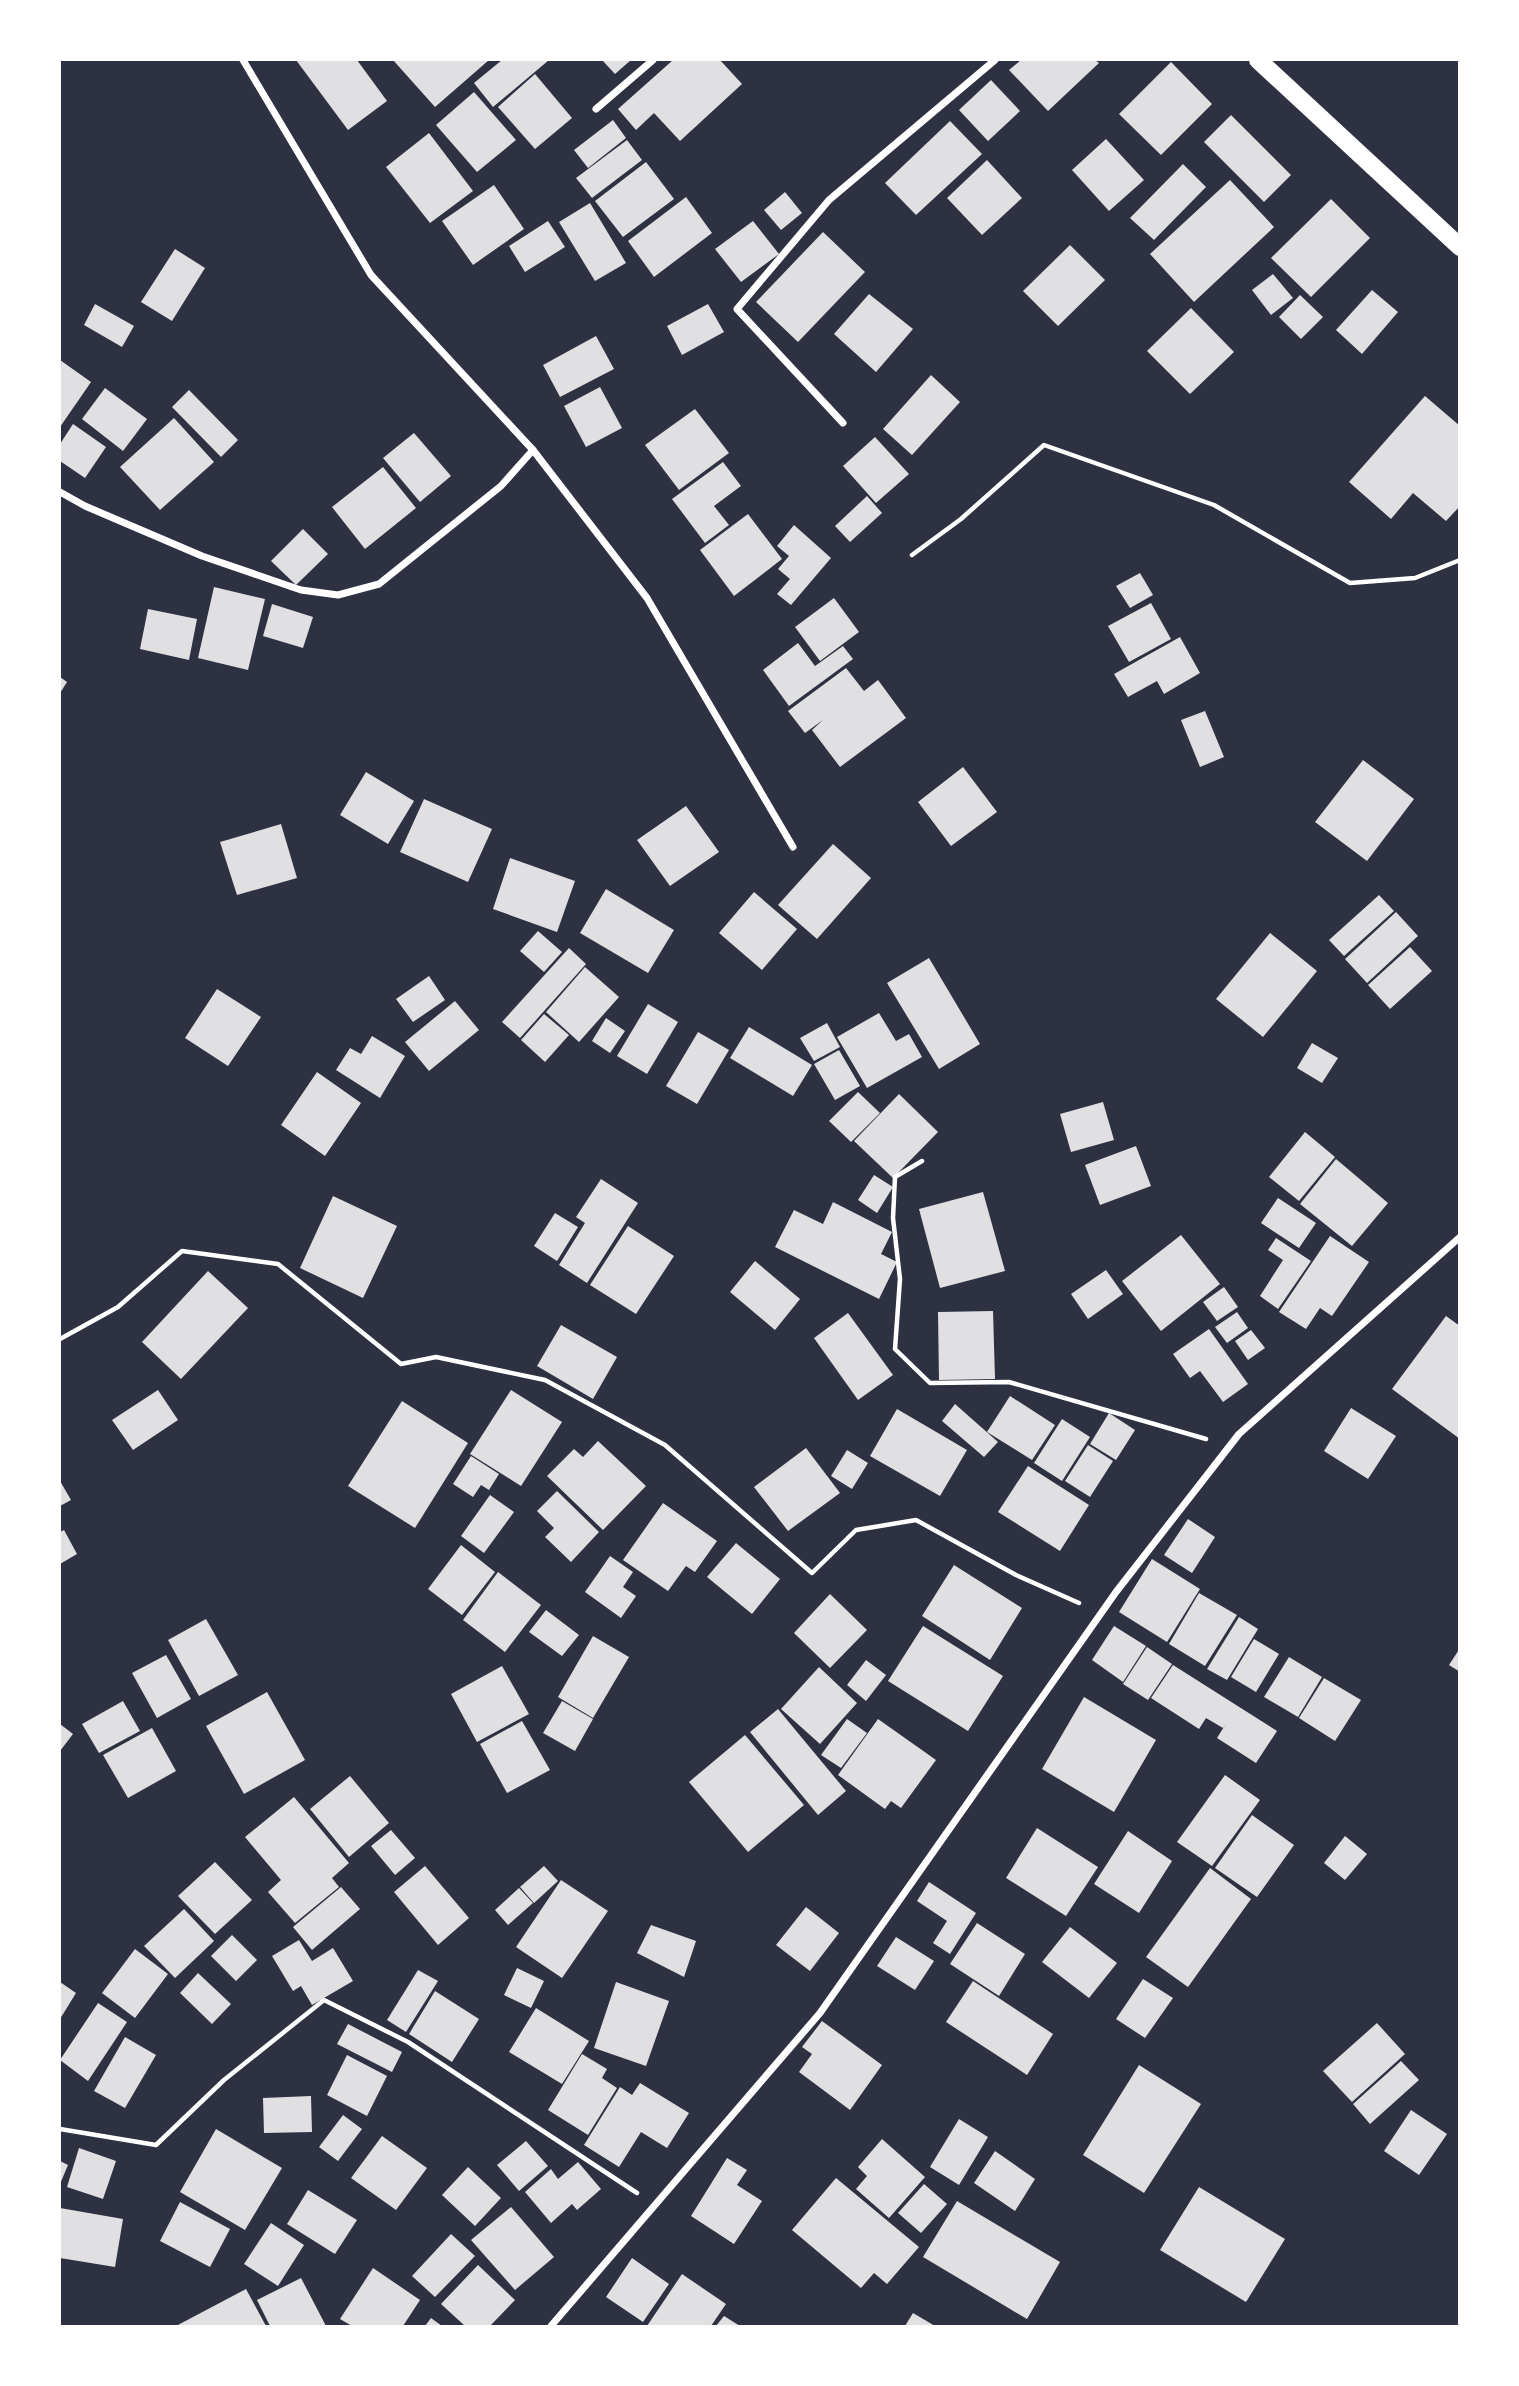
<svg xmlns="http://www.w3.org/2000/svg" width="1519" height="2386" font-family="Barlow,sans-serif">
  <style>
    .building { fill: #e0e0e3 }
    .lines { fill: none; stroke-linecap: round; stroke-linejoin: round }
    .path { stroke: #fff; stroke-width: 4.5 }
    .minor { stroke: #fff; stroke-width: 7 }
    .primary { stroke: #fff; stroke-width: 18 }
  </style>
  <rect width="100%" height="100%" fill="#2d3142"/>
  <g class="building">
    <path d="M296 60H357L387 101 348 130Z"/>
    <path d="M393 60H489L435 107Z"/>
    <path d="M502 60H549L493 107 474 83Z"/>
    <path d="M602 60H631L615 74Z"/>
    <path d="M673 60H720L742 84 680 141 654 113 636 130 618 109Z"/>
    <path d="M1021 60H1095L1099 63 1048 111 1009 70Z"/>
    <path d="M1171 62 1212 104 1161 155 1119 114Z"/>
    <path d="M535 74 572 118 535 149 498 107Z"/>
    <path d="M991 80 1020 111 988 141 959 110Z"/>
    <path d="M474 92 516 140 477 172 436 125Z"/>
    <path d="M1231 115 1291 175 1264 202 1204 142Z"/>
    <path d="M613 120 626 138 588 168 574 150Z"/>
    <path d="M950 121 982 154 916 215 885 183Z"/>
    <path d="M429 133 473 191 430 223 386 167Z"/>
    <path d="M1106 139 1144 180 1109 211 1072 170Z"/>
    <path d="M627 140 642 160 592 198 576 178Z"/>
    <path d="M987 160 1022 198 982 235 947 198Z"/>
    <path d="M646 162 674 199 623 237 595 201Z"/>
    <path d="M1183 164 1206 187 1154 240 1130 218Z"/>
    <path d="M1230 180 1274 227 1194 302 1150 254Z"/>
    <path d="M494 185 524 229 473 265 442 221Z"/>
    <path d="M785 192 802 213 781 230 764 210Z"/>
    <path d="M686 197 712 233 654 277 628 241Z"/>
    <path d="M1331 199 1370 238 1311 297 1271 258Z"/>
    <path d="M590 203 626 263 595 281 559 222Z"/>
    <path d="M548 221 565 247 525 272 509 246Z"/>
    <path d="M753 221 779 254 741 282 715 249Z"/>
    <path d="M823 232 865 272 798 342 756 302Z"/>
    <path d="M1070 245 1105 280 1058 326 1023 291Z"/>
    <path d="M175 249 205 268 172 321 141 302Z"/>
    <path d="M1273 274 1293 298 1271 315 1252 290Z"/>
    <path d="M1372 290 1398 312 1362 354 1336 330Z"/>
    <path d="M869 294 913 329 876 372 834 334Z"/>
    <path d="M1300 295 1323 317 1301 339 1279 317Z"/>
    <path d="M95 304 134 326 122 347 84 325Z"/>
    <path d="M708 304 724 332 682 355 667 326Z"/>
    <path d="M1191 308 1234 352 1190 394 1147 351Z"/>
    <path d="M596 336 614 369 560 397 543 365Z"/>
    <path d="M60 360 91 382 60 427Z"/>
    <path d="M931 375 960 402 912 455 883 429Z"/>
    <path d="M600 387 622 428 586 447 564 406Z"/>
    <path d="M105 388 147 419 123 451 82 419Z"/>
    <path d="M189 390 238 440 221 457 172 407Z"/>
    <path d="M1425 396 1460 426V506L1446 521 1413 493 1391 519 1349 482Z"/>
    <path d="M695 409 729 453 679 490 645 445Z"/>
    <path d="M174 418 214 462 160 510 120 467Z"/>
    <path d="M73 424 106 447 85 478 60 461V444Z"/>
    <path d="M414 433 451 476 420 502 383 458Z"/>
    <path d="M875 437 909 474 876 503 843 466Z"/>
    <path d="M723 462 741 486 714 506 729 525 705 543 672 499Z"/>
    <path d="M383 467 416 508 365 549 332 507Z"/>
    <path d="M867 496 882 513 850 542 835 526Z"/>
    <path d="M748 514 782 559 734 596 700 550Z"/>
    <path d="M794 525 831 558 791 605 777 594 790 579 778 569 789 556 777 546Z"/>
    <path d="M303 529 328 554 296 585 271 561Z"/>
    <path d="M1140 573 1153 595 1130 608 1116 586Z"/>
    <path d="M214 587 265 599 248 670 198 658Z"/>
    <path d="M834 598 859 632 820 661 795 627Z"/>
    <path d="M1151 603 1171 639 1129 662 1108 626Z"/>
    <path d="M272 604 313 617 303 648 263 636Z"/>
    <path d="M148 609 197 619 189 660 140 649Z"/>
    <path d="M1180 637 1200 673 1164 694 1157 681 1128 697 1114 674Z"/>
    <path d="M798 643 815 666 843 646 853 659 789 706 763 670Z"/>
    <path d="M846 668 864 691 878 680 906 718 840 767 812 730 823 720 805 733 788 711Z"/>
    <path d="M60 677 67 682 60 693Z"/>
    <path d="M1205 711 1224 757 1200 767 1181 720Z"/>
    <path d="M1363 760 1414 799 1367 861 1315 822Z"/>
    <path d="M963 767 997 812 951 846 918 802Z"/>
    <path d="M366 772 414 801 388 844 340 815Z"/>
    <path d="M424 799 492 829 468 882 400 852Z"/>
    <path d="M686 806 719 852 670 886 637 840Z"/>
    <path d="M281 824 297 878 237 895 220 842Z"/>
    <path d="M833 844 871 878 817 939 778 905Z"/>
    <path d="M510 858 575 881 557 932 493 909Z"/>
    <path d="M606 889 674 930 648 973 580 933Z"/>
    <path d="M754 892 797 929 762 970 719 933Z"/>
    <path d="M1379 895 1394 911 1344 956 1329 940Z"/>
    <path d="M1396 912 1418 936 1367 983 1345 959Z"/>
    <path d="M538 931 562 952 544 972 520 951Z"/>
    <path d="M1270 933 1317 971 1263 1037 1216 999Z"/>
    <path d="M1410 947 1432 971 1390 1009 1368 985Z"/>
    <path d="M569 948 586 964 520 1038 502 1022Z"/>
    <path d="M929 958 980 1044 939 1069 887 983Z"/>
    <path d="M585 967 619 997 579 1042 546 1012Z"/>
    <path d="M429 976 445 1000 413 1022 396 999Z"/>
    <path d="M217 989 261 1017 228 1066 185 1038Z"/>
    <path d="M455 1001 479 1030 429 1071 405 1042Z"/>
    <path d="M648 1004 678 1022 647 1074 617 1056Z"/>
    <path d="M879 1013 896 1041 909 1034 922 1057 867 1088 837 1037Z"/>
    <path d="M544 1014 569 1035 545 1062 521 1040Z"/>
    <path d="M606 1018 625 1031 610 1053 592 1041Z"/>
    <path d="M827 1023 840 1047 814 1061 800 1038Z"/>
    <path d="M749 1027 812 1065 793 1096 730 1058Z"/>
    <path d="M698 1032 729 1050 697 1104 666 1086Z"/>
    <path d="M372 1036 405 1056 380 1098 336 1070 350 1048 361 1054Z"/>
    <path d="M1312 1043 1338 1058 1322 1083 1297 1068Z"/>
    <path d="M839 1050 860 1086 835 1100 814 1064Z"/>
    <path d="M317 1072 361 1103 325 1156 281 1125Z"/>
    <path d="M858 1092 880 1113 851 1142 829 1121Z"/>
    <path d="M899 1094 938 1132 893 1178 854 1141Z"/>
    <path d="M1103 1102 1114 1140 1071 1152 1060 1114Z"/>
    <path d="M1305 1132 1335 1157 1299 1201 1269 1177Z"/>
    <path d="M1136 1146 1151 1186 1100 1205 1085 1165Z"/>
    <path d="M1336 1159 1388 1203 1352 1246 1300 1204Z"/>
    <path d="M874 1175 893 1187 877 1213 858 1200Z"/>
    <path d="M601 1179 638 1203 587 1283 559 1265 585 1223 576 1217Z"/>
    <path d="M983 1192 1005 1271 940 1288 919 1209Z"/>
    <path d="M333 1196 397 1226 363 1298 300 1268Z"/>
    <path d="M1278 1198 1316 1223 1299 1248 1261 1223Z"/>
    <path d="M833 1202 892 1232 881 1254 897 1262 879 1299 775 1247 794 1210 823 1224Z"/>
    <path d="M555 1213 578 1227 557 1261 534 1246Z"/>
    <path d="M628 1226 674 1256 636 1314 590 1285Z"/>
    <path d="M1181 1235 1220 1284 1161 1331 1122 1281Z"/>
    <path d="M1330 1236 1369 1262 1332 1316 1320 1308 1306 1329 1279 1312Z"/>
    <path d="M1276 1238 1311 1261 1278 1309 1260 1296 1283 1260 1268 1250Z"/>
    <path d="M755 1261 800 1299 775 1330 730 1292Z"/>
    <path d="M1106 1270 1123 1294 1088 1319 1071 1294Z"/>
    <path d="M208 1271 248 1308 181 1379 142 1342Z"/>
    <path d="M1224 1287 1238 1307 1217 1321 1203 1302Z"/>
    <path d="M993 1311 995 1379 939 1380 938 1312Z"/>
    <path d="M1237 1312 1248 1328 1227 1343 1215 1327Z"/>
    <path d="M848 1313 893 1375 858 1400 814 1338Z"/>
    <path d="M1446 1316 1460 1326V1439L1392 1389Z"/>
    <path d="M561 1325 617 1357 593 1399 537 1366Z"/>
    <path d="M1209 1329 1248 1384 1223 1402 1200 1371 1190 1378 1173 1354Z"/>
    <path d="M1251 1330 1265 1348 1248 1360 1235 1341Z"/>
    <path d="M158 1390 178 1420 133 1450 112 1420Z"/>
    <path d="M511 1390 562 1422 521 1486 470 1454Z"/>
    <path d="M1010 1396 1055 1425 1032 1460 987 1432Z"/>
    <path d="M402 1401 468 1443 415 1528 348 1486Z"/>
    <path d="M955 1404 998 1442 984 1457 942 1421Z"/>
    <path d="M1351 1408 1396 1436 1368 1479 1324 1451Z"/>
    <path d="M897 1409 967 1450 940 1496 870 1456Z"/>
    <path d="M1109 1413 1135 1430 1116 1460 1090 1444Z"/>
    <path d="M1062 1419 1090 1437 1062 1481 1034 1463Z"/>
    <path d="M598 1441 646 1486 603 1530 547 1476 574 1449 583 1457Z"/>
    <path d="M1088 1445 1113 1461 1090 1497 1065 1481Z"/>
    <path d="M806 1448 840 1493 788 1531 754 1487Z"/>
    <path d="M847 1450 868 1463 852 1489 831 1476Z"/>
    <path d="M471 1456 499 1474 489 1490 481 1485 473 1497 453 1484Z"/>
    <path d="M1028 1466 1089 1505 1060 1551 998 1512Z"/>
    <path d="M60 1481 71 1500 60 1506Z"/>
    <path d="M557 1491 599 1532 571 1562 545 1537 554 1528 537 1511Z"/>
    <path d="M490 1495 514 1512 484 1553 461 1536Z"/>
    <path d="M663 1503 717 1541 695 1572 686 1566 668 1591 623 1560Z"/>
    <path d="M1188 1519 1215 1537 1192 1573 1164 1555Z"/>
    <path d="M64 1530 77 1554 60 1564V1532Z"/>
    <path d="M736 1543 780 1579 752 1614 707 1577Z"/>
    <path d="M461 1545 495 1572 462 1615 428 1589Z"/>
    <path d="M610 1556 633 1572 623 1587 636 1596 621 1618 585 1592Z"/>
    <path d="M1152 1559 1200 1589 1167 1642 1119 1612Z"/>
    <path d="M954 1565 1022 1608 990 1660 922 1616Z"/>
    <path d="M498 1572 541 1605 505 1652 463 1620Z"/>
    <path d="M1199 1593 1237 1615 1205 1666 1169 1644Z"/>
    <path d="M830 1594 867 1630 830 1668 794 1633Z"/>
    <path d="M546 1610 579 1635 562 1656 529 1632Z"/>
    <path d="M1239 1617 1258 1629 1227 1680 1207 1669Z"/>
    <path d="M206 1619 238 1675 199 1696 168 1640Z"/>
    <path d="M923 1626 1003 1676 968 1731 888 1681Z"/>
    <path d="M1114 1626 1146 1646 1123 1682 1092 1660Z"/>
    <path d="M593 1636 629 1657 593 1718 558 1697Z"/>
    <path d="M1254 1639 1279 1654 1256 1692 1231 1677Z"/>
    <path d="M1147 1647 1172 1664 1148 1700 1123 1684Z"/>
    <path d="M1460 1648V1672L1449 1665Z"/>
    <path d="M166 1655 191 1699 157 1718 132 1673Z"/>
    <path d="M1289 1657 1322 1677 1298 1717 1264 1697Z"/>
    <path d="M866 1660 886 1675 866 1701 847 1685Z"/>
    <path d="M1173 1665 1277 1731 1256 1763 1217 1738 1227 1722 1223 1728 1206 1718 1199 1729 1151 1698Z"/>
    <path d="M502 1666 529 1714 477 1742 451 1694Z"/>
    <path d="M819 1667 857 1703 820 1744 781 1709Z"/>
    <path d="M1324 1678 1361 1700 1335 1741 1299 1718Z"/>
    <path d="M267 1692 305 1760 244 1794 206 1726Z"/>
    <path d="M1084 1697 1156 1740 1114 1812 1042 1769Z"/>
    <path d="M123 1701 140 1731 99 1753 82 1724Z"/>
    <path d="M562 1701 593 1719 575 1751 543 1733Z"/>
    <path d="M778 1709 846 1791 818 1815 750 1732Z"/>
    <path d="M847 1719 867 1733 841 1768 821 1755Z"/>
    <path d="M878 1719 936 1760 901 1808 891 1801 885 1809 838 1775Z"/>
    <path d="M522 1721 550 1770 507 1793 480 1744Z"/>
    <path d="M60 1724 73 1734 60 1751Z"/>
    <path d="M152 1728 176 1771 128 1798 103 1755Z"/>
    <path d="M745 1735 804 1805 748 1852 689 1782Z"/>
    <path d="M1225 1775 1260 1800 1212 1866 1177 1842Z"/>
    <path d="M350 1776 389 1823 349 1857 310 1809Z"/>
    <path d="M294 1797 349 1863 332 1878 339 1887 295 1923 268 1892 281 1880 245 1837Z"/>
    <path d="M1252 1815 1294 1845 1257 1897 1215 1868Z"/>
    <path d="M1037 1828 1098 1867 1066 1916 1006 1878Z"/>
    <path d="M391 1830 415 1858 395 1875 371 1846Z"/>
    <path d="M1128 1831 1172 1861 1139 1913 1094 1884Z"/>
    <path d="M1345 1836 1367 1854 1345 1880 1324 1863Z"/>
    <path d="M215 1862 252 1900 215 1934 178 1896Z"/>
    <path d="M425 1866 469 1918 438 1945 394 1892Z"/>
    <path d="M544 1866 558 1881 534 1903 520 1887Z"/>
    <path d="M1210 1868 1251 1899 1188 1987 1146 1957Z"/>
    <path d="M561 1880 608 1911 562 1978 516 1947Z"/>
    <path d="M929 1882 976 1913 950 1954 933 1943 947 1921 917 1901Z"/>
    <path d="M341 1887 360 1909 312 1950 293 1927Z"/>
    <path d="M519 1888 533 1903 508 1925 495 1910Z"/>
    <path d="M806 1907 839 1933 810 1971 776 1945Z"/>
    <path d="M184 1909 214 1941 175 1978 144 1946Z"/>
    <path d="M977 1923 1025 1954 999 1996 950 1964Z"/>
    <path d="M651 1925 696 1941 684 1977 637 1953Z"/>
    <path d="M1070 1927 1117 1963 1089 1998 1042 1962Z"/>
    <path d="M232 1935 257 1960 236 1981 211 1956Z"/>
    <path d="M896 1937 934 1961 915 1990 877 1966Z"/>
    <path d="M299 1940 312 1961 333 1948 353 1981 312 2005 301 1986 293 1991 272 1956Z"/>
    <path d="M135 1949 168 1974 135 2018 102 1993Z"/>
    <path d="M517 1968 544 1981 531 2008 504 1995Z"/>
    <path d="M418 1970 438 1981 406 2032 387 2020Z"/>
    <path d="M198 1973 231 2004 212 2024 180 1993Z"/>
    <path d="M1143 1979 1173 1998 1145 2038 1116 2019Z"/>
    <path d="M973 1981 1053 2034 1027 2075 946 2022Z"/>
    <path d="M60 1982 76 1993 60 2019Z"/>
    <path d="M616 1982 669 2001 646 2066 594 2048Z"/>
    <path d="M435 1991 479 2019 452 2062 409 2034Z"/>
    <path d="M98 2003 127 2022 88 2081 60 2060Z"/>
    <path d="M536 2008 589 2041 562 2084 509 2052Z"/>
    <path d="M822 2021 882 2065 850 2110 799 2072 812 2054 802 2047Z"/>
    <path d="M1377 2023 1405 2054 1352 2102 1323 2071Z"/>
    <path d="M348 2024 402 2052 392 2072 337 2044Z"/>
    <path d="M125 2037 156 2055 125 2108 94 2091Z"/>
    <path d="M582 2054 607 2069 602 2078 617 2088 588 2135 548 2110Z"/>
    <path d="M347 2055 387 2076 367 2116 327 2095Z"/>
    <path d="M1401 2061 1419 2080 1370 2124 1353 2104Z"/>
    <path d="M1139 2065 1201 2104 1144 2193 1083 2155Z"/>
    <path d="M640 2083 689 2113 667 2148 641 2132 619 2167 584 2145 620 2087 632 2095Z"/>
    <path d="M311 2096 312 2132 264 2133 263 2098Z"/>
    <path d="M1411 2110 1447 2134 1419 2175 1384 2151Z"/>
    <path d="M343 2115 362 2129 338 2161 319 2147Z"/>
    <path d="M959 2119 988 2137 959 2185 930 2167Z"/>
    <path d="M216 2129 282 2168 245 2230 180 2192Z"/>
    <path d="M382 2136 427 2168 396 2210 351 2178Z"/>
    <path d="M882 2139 925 2177 889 2218 856 2189 867 2176 858 2167Z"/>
    <path d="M526 2141 548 2166 519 2191 497 2165Z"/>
    <path d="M79 2148 116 2161 103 2199 67 2187Z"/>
    <path d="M995 2151 1035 2179 1015 2211 974 2183Z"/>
    <path d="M727 2158 747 2170 737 2185 762 2201 734 2244 691 2216Z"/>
    <path d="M60 2161 68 2165 60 2184Z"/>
    <path d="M578 2162 601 2189 577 2210 572 2204 551 2223 525 2192 551 2169 558 2179Z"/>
    <path d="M468 2167 501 2198 475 2226 442 2195Z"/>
    <path d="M836 2178 919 2247 887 2284 874 2273 861 2288 792 2230Z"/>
    <path d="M924 2184 947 2204 921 2233 898 2213Z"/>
    <path d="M1199 2187 1285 2239 1246 2302 1160 2250Z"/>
    <path d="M308 2190 357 2220 335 2254 287 2224Z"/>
    <path d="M957 2201 1060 2262 1027 2319 923 2257Z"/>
    <path d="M180 2202 230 2229 210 2267 160 2241Z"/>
    <path d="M511 2207 554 2257 515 2290 471 2240Z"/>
    <path d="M60 2208 123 2219 115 2267 60 2258Z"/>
    <path d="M271 2223 304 2245 278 2286 244 2264Z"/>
    <path d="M451 2234 475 2256 435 2297 412 2276Z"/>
    <path d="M632 2258 669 2284 643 2322 606 2297Z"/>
    <path d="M478 2265 515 2300 490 2326H465L441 2304Z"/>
    <path d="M373 2268 420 2300 403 2326H352L340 2319Z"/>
    <path d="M682 2274 726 2304 711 2326H647Z"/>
    <path d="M301 2278 326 2326H270L257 2300Z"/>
    <path d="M246 2289 266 2326H176Z"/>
    <path d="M913 2313 935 2326H905Z"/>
    <path d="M724 2316 740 2326H716Z"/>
    <path d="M431 2318 442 2326H425Z"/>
  </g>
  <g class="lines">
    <g class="path">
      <path d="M912 555 961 519 1044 445 1214 505 1350 583 1415 578 1460 560"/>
      <path d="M922 1161 895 1177 893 1218 900 1279 895 1349 930 1383 1009 1382 1206 1439"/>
      <path d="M60 1339 118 1307 182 1251 278 1264 401 1364 436 1357 545 1380 665 1445 812 1573 856 1530 916 1520 1016 1575 1079 1603"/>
      <path d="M60 2129 156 2145 224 2080 324 2000 408 2042 637 2193"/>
    </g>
    <g class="minor">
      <path d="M243 60 371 275 533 450 647 598 793 847"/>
      <path d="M596 109 653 60"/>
      <path d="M843 423 737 309 829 200 995 60"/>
      <path d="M60 492 85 506 202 556 301 590 338 595 379 584 501 486 533 450"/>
      <path d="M551 2326 820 2013 1116 1592 1239 1434 1460 1237"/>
    </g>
    <path class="primary" d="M1258 60 1460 247"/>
  </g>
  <rect width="1519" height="2386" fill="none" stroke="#ffffff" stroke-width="122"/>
</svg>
